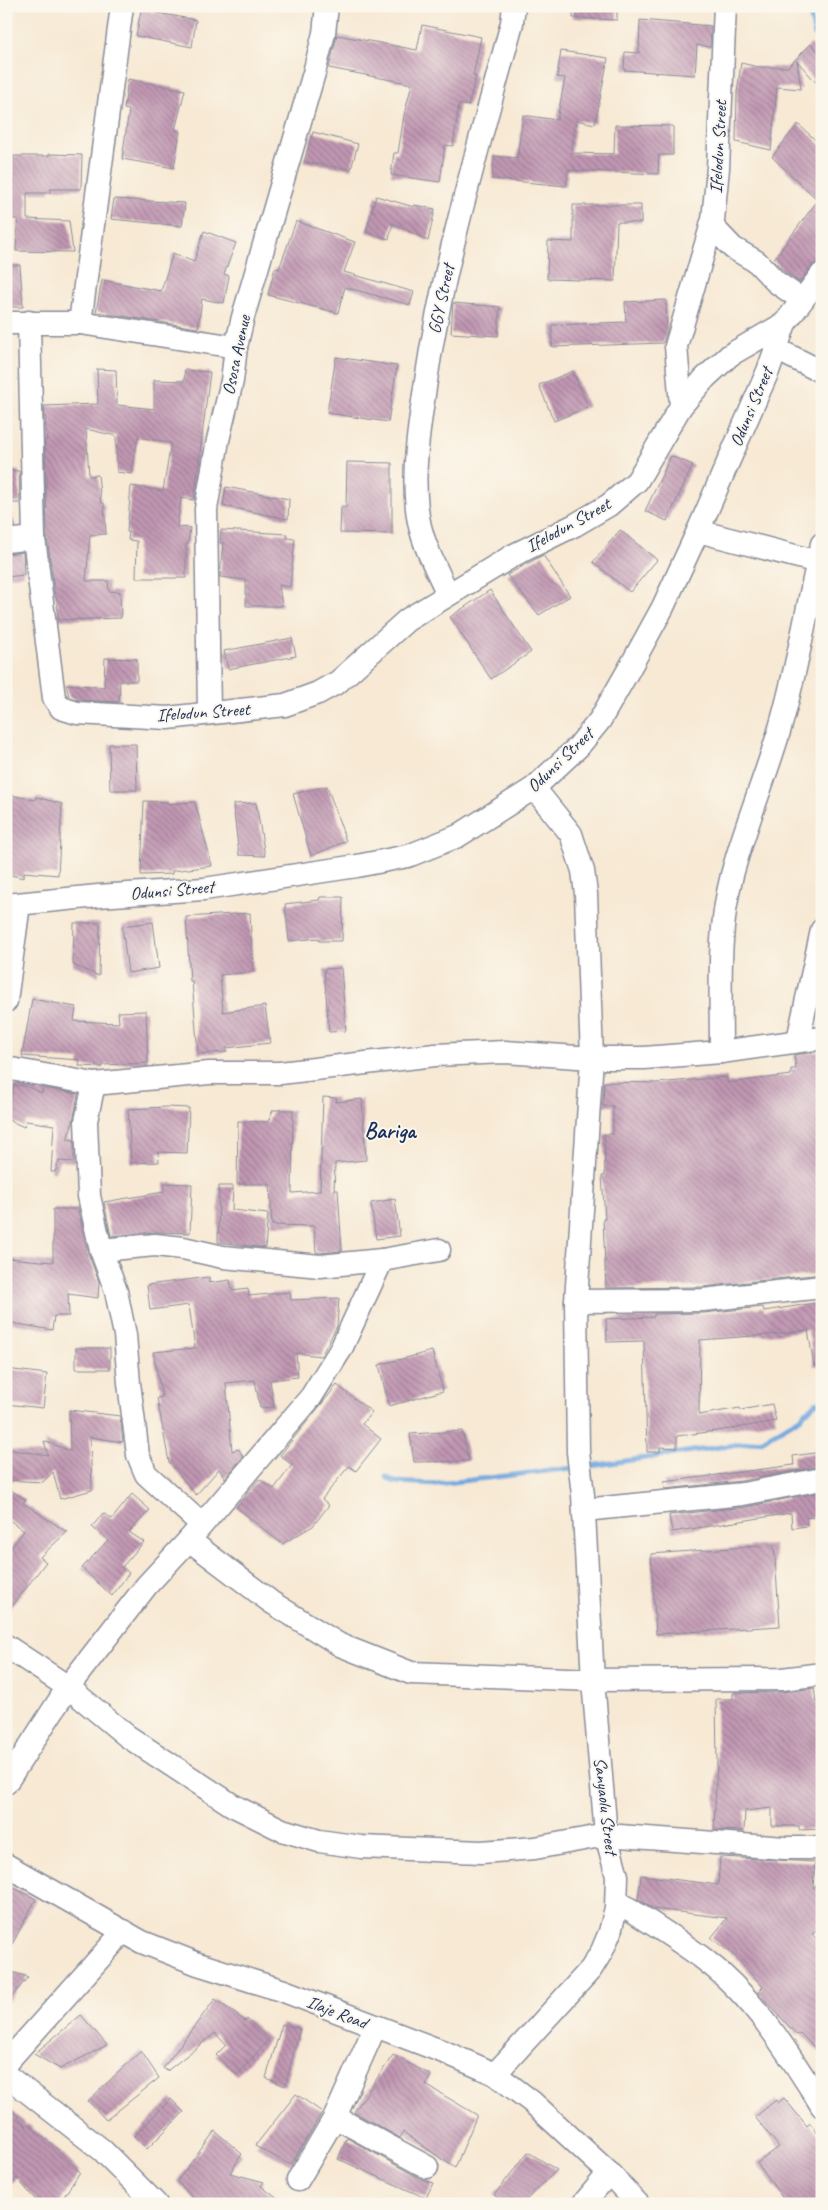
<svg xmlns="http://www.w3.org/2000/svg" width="828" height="2210" font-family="Caveat,sans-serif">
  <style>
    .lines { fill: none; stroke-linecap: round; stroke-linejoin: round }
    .stream { stroke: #71a8df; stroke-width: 5 }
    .building { fill: url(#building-back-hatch) }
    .minor-casing { stroke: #898c99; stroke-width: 25 }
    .minor { stroke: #fff; stroke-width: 22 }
    .labels { text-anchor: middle; stroke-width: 4; stroke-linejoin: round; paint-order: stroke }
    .street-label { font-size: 18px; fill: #1b2f5e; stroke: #fbf7ec }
    .district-label { font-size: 22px; font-weight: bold; fill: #1b2f5e; stroke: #fbf7ec }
  </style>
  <defs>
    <pattern id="building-back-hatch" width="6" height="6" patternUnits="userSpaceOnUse" patternTransform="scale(1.25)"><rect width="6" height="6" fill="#c197b2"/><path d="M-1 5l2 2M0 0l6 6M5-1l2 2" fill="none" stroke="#9c7c94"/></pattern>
  </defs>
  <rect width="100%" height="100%" fill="#fbf7ec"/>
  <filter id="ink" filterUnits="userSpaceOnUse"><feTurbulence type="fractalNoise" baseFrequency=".02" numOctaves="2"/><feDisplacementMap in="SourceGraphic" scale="10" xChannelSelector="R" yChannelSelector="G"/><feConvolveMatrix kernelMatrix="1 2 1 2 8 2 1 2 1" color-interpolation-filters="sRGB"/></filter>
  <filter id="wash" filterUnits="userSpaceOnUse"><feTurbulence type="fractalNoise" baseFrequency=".0096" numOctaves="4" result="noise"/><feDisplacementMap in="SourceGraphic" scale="20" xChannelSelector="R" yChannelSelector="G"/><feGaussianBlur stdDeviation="1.12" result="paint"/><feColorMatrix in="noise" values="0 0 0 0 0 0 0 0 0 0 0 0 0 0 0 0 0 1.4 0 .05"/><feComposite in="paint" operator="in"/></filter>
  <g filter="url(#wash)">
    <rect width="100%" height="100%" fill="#f7e9d4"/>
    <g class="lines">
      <g class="stream">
        <path d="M808 6 815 35 822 44"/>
        <path d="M584 1467 761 1441 800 1418 815 1403 822 1402"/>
        <path d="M386 1477 395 1482 437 1484 573 1468"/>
      </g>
    </g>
    <g id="blocks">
      <g class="building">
        <path d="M573 6H617V20L573 18Z"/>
        <path d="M141 10 196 20 192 47 136 36Z"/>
        <path d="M640 20 711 26 710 47 697 45 695 75 624 70 625 52 639 53Z"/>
        <path d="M422 25 481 37 473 76H476L468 106 459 104 453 146 445 145 440 182 391 175 394 153H398L404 115 412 84 329 68 337 35 417 50Z"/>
        <path d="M811 44 822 56V89L797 61 801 89 777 87 771 150 736 142 737 93 741 63 758 67H788Z"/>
        <path d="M561 51 608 58 595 124 576 120 571 153 614 154 615 125 673 126V155H659L658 174 568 170 566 186 492 179 494 156 517 158 523 115 557 120 565 78 557 77Z"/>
        <path d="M128 79 185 90 175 130 180 131 174 168 122 159 129 110 124 109Z"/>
        <path d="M798 124 822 146V261L812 266 799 282 785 272 773 260 818 200 772 157Z"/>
        <path d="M313 132 358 144 351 169 304 162Z"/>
        <path d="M49 154 82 155 81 189H50V193H27V219L69 221 73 252 16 251 18 219H6V195H12L13 156H49Z"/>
        <path d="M376 196 414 207V205L435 209 428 241 393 223 389 239 366 232Z"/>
        <path d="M114 199 185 203 182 226 111 219Z"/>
        <path d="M573 205H641V223L617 222 615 281 547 279 548 241 573 242Z"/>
        <path d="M296 221 355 242 344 272 414 292 410 305 345 287 338 313 268 295 275 268 279 269Z"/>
        <path d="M204 231 236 243 224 274 229 276 224 303 202 299 198 328 96 312 102 280 161 291 173 253 194 262Z"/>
        <path d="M6 265H20L23 307H6Z"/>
        <path d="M666 300 667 330 663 343 552 347V325L626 322 625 302Z"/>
        <path d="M453 303 500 307 498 336 451 333Z"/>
        <path d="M336 357 397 366 388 422 327 413Z"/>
        <path d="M97 369 116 370 117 405 154 409V380L184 381 185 370 210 372 194 500 181 498 177 527 190 528 188 544H186V578H136L137 541 128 540 129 532H127L131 486 163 491 171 443 138 437 132 474 117 472 116 436 86 429 89 476 98 475 101 503H104L106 534 90 535 86 581H108L109 591 120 592 121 618 58 620 57 598 55 597 47 537 45 440H47L44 406 98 404Z"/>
        <path d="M573 371 588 407 554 421 539 385Z"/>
        <path d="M671 456 693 465 667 521 645 511Z"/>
        <path d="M347 462 392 463V534L340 533 341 507H346Z"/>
        <path d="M6 470 19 471 20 503H6Z"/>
        <path d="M226 487 289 499 288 519 223 506Z"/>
        <path d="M12 514 15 527 6 528V515Z"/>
        <path d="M221 530 287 534V538L295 539 290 587 279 585 282 606H246V580L220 577 223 543H220Z"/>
        <path d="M620 530 657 560 630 592 593 562Z"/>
        <path d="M23 552 24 575 6 577V554Z"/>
        <path d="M543 555 570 596 539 615 507 575Z"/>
        <path d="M490 590 531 652 491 679 450 617Z"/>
        <path d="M292 638 296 656 228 669 224 651Z"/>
        <path d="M105 658 137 659V681H120L119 702 79 700 69 697 66 684 104 687Z"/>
        <path d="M109 744H136L137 790H110Z"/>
        <path d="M327 786 346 841 311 856 293 794Z"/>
        <path d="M6 794 35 800 36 797 62 804 58 875 24 872V878L6 874Z"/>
        <path d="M144 801 167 802V804L195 802 212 866 172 871V874L141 875Z"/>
        <path d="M256 803 265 856 239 855 233 804Z"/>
        <path d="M320 897H343L342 941H319V938L289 941 285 904 319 900Z"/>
        <path d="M250 913 253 972 220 975 223 1012 265 1006 270 1043 226 1048 227 1052 198 1054 192 981H190L186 917Z"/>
        <path d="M153 922 159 968 128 973 122 926Z"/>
        <path d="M74 923H100L99 976 73 965Z"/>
        <path d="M341 968 346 1031 329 1032 324 969Z"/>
        <path d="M32 999 76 1007 74 1021 119 1023 118 1012 146 1011 148 1063 103 1065V1067L79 1066 80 1060 22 1056Z"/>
        <path d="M822 1051V1274L702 1287 606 1288 603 1219H605L602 1176H605L604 1134H613V1106H603L604 1082 656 1083 727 1077V1083L791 1075V1069H796L794 1055Z"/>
        <path d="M14 1085 25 1086 42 1093 43 1088 78 1094 73 1122 67 1139 74 1140V1162L59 1161 55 1172H51L54 1125 26 1121 24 1127 6 1119Z"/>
        <path d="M323 1097 337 1098 336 1102 362 1099 366 1160 335 1163 334 1190H338L342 1251 320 1253 316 1252 314 1226 272 1225 270 1184H237L238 1121 268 1122 273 1110H293L292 1193 320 1191Z"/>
        <path d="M167 1107 189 1108 187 1153 158 1152 159 1162 131 1163 128 1109Z"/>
        <path d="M164 1183 192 1184 190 1233 154 1232 111 1236 104 1202 164 1192Z"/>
        <path d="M219 1186H233L232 1210 268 1214 265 1248 218 1242Z"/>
        <path d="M395 1199 400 1236 376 1239 371 1203Z"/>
        <path d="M53 1209H78L88 1253 99 1282 98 1298 68 1294 69 1316H54L52 1330 6 1322V1258L53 1262Z"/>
        <path d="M209 1277V1283L230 1280 232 1291 248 1289 249 1296 290 1292 291 1300 339 1298 337 1326 321 1356 296 1353 298 1377 270 1380 274 1407 260 1408 255 1380 226 1383 232 1451 239 1449 243 1457 225 1478 219 1469 196 1495 169 1462 157 1398 162 1397 153 1352 195 1348 189 1305 150 1310 147 1285Z"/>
        <path d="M822 1302V1365L814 1366 808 1330 779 1334 700 1340 699 1415 740 1408 741 1410 772 1404 776 1421 724 1430 677 1436V1448L660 1447V1452H647L644 1341 607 1342 606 1319 654 1317V1314L704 1313 763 1307 764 1311Z"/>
        <rect x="76" y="1348" width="34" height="21"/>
        <path d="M432 1351 443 1391 389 1406 379 1365Z"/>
        <path d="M6 1369 47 1374 43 1408 6 1404Z"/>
        <path d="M337 1385 372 1412 362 1424 381 1439 356 1471 349 1466 322 1499 329 1505 313 1526 282 1544 236 1507 259 1479 274 1489 292 1465 280 1455Z"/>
        <path d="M69 1410 120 1416 123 1442 90 1437 92 1490 60 1499 53 1472 43 1482 6 1480V1449L48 1455 44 1441 70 1451Z"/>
        <path d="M462 1431 469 1461 414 1462 410 1434Z"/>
        <path d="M822 1452V1466L741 1481 665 1489 664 1482 794 1465 793 1456Z"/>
        <path d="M6 1487 26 1500 23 1503 67 1532 40 1557 46 1562 6 1614V1554L24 1531 8 1519 6 1520Z"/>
        <path d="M821 1492 822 1516 806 1518 807 1526 792 1528 791 1513 672 1532 669 1515 745 1507Z"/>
        <path d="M132 1494 150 1510 129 1532 144 1542 122 1567 129 1573 112 1596 82 1568 108 1540 92 1527 103 1513 112 1519Z"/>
        <path d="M774 1545 780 1626 656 1634 651 1554Z"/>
        <path d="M814 1688 816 1702H822V1829L799 1830V1826H772V1808L745 1811 744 1831 714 1830 717 1761 716 1699H733V1693L779 1692Z"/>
        <path d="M720 1857 815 1862 813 1888 822 1881V1927L812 1934 822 1945V2055L800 2033 797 2035 766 2001 758 1992 763 1987 735 1956 711 1938 727 1918 654 1909 638 1899 641 1875 718 1885Z"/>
        <path d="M6 1884 36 1899 6 1956Z"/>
        <path d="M6 1970 28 1977 6 2004Z"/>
        <path d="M215 1999 245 2021 247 2019 269 2039 237 2075 216 2055 226 2045 215 2033 167 2071 163 2068Z"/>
        <path d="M81 2015 107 2045 60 2069 34 2054Z"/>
        <path d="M282 2024 300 2029 285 2086 266 2078Z"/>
        <path d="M141 2051 159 2078 106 2120 88 2101Z"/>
        <path d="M393 2055 431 2075 426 2085 477 2115 455 2168 403 2132 400 2138 354 2112Z"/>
        <path d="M296 2094 322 2112 291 2165 255 2146Z"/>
        <path d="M784 2098 807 2126 810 2123 822 2139V2204H787L757 2163 779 2147 755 2117 776 2100 778 2103Z"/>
        <path d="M171 2099 184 2112 147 2149 134 2136Z"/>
        <path d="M6 2103 26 2126 28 2124 56 2148 80 2172 59 2204H39L17 2178 6 2189Z"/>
        <path d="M215 2131 242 2154 230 2173 264 2182 261 2186 284 2204H198L177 2181Z"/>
        <path d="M347 2138 421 2179 433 2183 426 2198 338 2159Z"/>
        <path d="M528 2152 557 2170 522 2204H507L494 2195Z"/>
      </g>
    </g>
  </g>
  <g filter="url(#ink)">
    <use href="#blocks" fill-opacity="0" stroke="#898c99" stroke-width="1"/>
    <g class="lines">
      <g class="minor-casing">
        <g id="minor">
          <path d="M711 225 733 248 757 262 776 282 802 300"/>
          <path d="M29 322 34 538 54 698 61 708 77 713 168 718 285 705 318 693 338 682 407 620 514 555 575 525 609 505 637 481 681 406 676 346 713 220 718 168 725 6"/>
          <path d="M6 323H80L236 347"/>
          <path d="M80 323 122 6"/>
          <path d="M776 349 822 372"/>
          <path d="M681 406 705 378 730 355 785 323"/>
          <path d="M698 531 822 563"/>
          <path d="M6 541 34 538"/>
          <path d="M448 594C435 566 420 540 417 509 412 466 420 422 426 381 444 259 480 142 512 23L514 6"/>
          <path d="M209 713 206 509 218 440 232 381 236 347 243 317 314 73 324 33 327 6"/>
          <path d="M6 905 98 896 204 889 357 866 408 856 458 836 534 788 578 747 600 720 628 671 663 607 698 531 768 371 785 323 822 274"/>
          <path d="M6 1001 19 904"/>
          <path d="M798 1040 822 930"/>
          <path d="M721 1052C721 993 717 932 732 875 745 825 766 777 780 728 798 667 807 605 822 544"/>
          <path d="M6 1068 94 1084 209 1073H280L435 1055 505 1052 592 1058H644L721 1052 822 1038"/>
          <path d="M94 1084 86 1121 89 1196 101 1250 116 1291 125 1335 129 1383 138 1455 146 1474 201 1524"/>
          <path d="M101 1250 155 1245 183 1248 223 1257 320 1266 382 1260 439 1250"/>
          <path d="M576 1301 703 1300 822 1287"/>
          <path d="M584 1510 743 1494 822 1479"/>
          <path d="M189 1540 271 1602 340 1645 411 1673 593 1680 782 1679 822 1674"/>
          <path d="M6 1646 68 1687 127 1736 232 1805 282 1830 319 1841 361 1847 481 1852 535 1848 606 1835 785 1848H822"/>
          <path d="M6 1783 68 1687 147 1585 189 1540 311 1397 341 1349 382 1260"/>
          <path d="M6 1865 142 1942 198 1964 284 1991 449 2054 495 2074 532 2102 609 2173 638 2204"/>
          <path d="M617 1901C646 1920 677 1939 705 1960 755 1998 789 2054 822 2106"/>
          <path d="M6 2063 124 1931"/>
          <path d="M495 2074 591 1969 602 1951 610 1932 616 1908 617 1876 606 1835 593 1680 583 1495 578 1452 576 1301 592 1058 586 894 583 871 571 834 534 788"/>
          <path d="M6 2075 102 2150 156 2204"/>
          <path d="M335 2117 427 2167"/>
          <path d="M298 2180 335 2117 375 2027"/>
          <path d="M583 2204 609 2173"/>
        </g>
      </g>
      <use href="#minor" class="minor"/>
    </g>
  </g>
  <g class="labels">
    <g class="street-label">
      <text transform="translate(718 147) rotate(-87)" y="6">Ifelodun Street</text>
      <text transform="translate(441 299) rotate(-78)" y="6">GGY Street</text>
      <text transform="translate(236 355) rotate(-78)" y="6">Ososa Avenue</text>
      <text transform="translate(751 407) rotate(-67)" y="6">Odunsi Street</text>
      <text transform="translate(568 525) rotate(-29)" y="6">Ifelodun Street</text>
      <text transform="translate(203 712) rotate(-4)" y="6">Ifelodun Street</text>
      <text transform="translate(560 760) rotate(-44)" y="6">Odunsi Street</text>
      <text transform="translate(172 890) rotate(-5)" y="6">Odunsi Street</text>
      <text transform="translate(606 1806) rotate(83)" y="6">Sanyaolu Street</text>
      <text transform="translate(337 2012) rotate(21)" y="6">Ilaje Road</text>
    </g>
    <g class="district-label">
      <text x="390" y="1138">Bariga</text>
    </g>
  </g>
  <rect width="828" height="2210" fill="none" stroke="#fbf7ec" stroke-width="25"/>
</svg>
